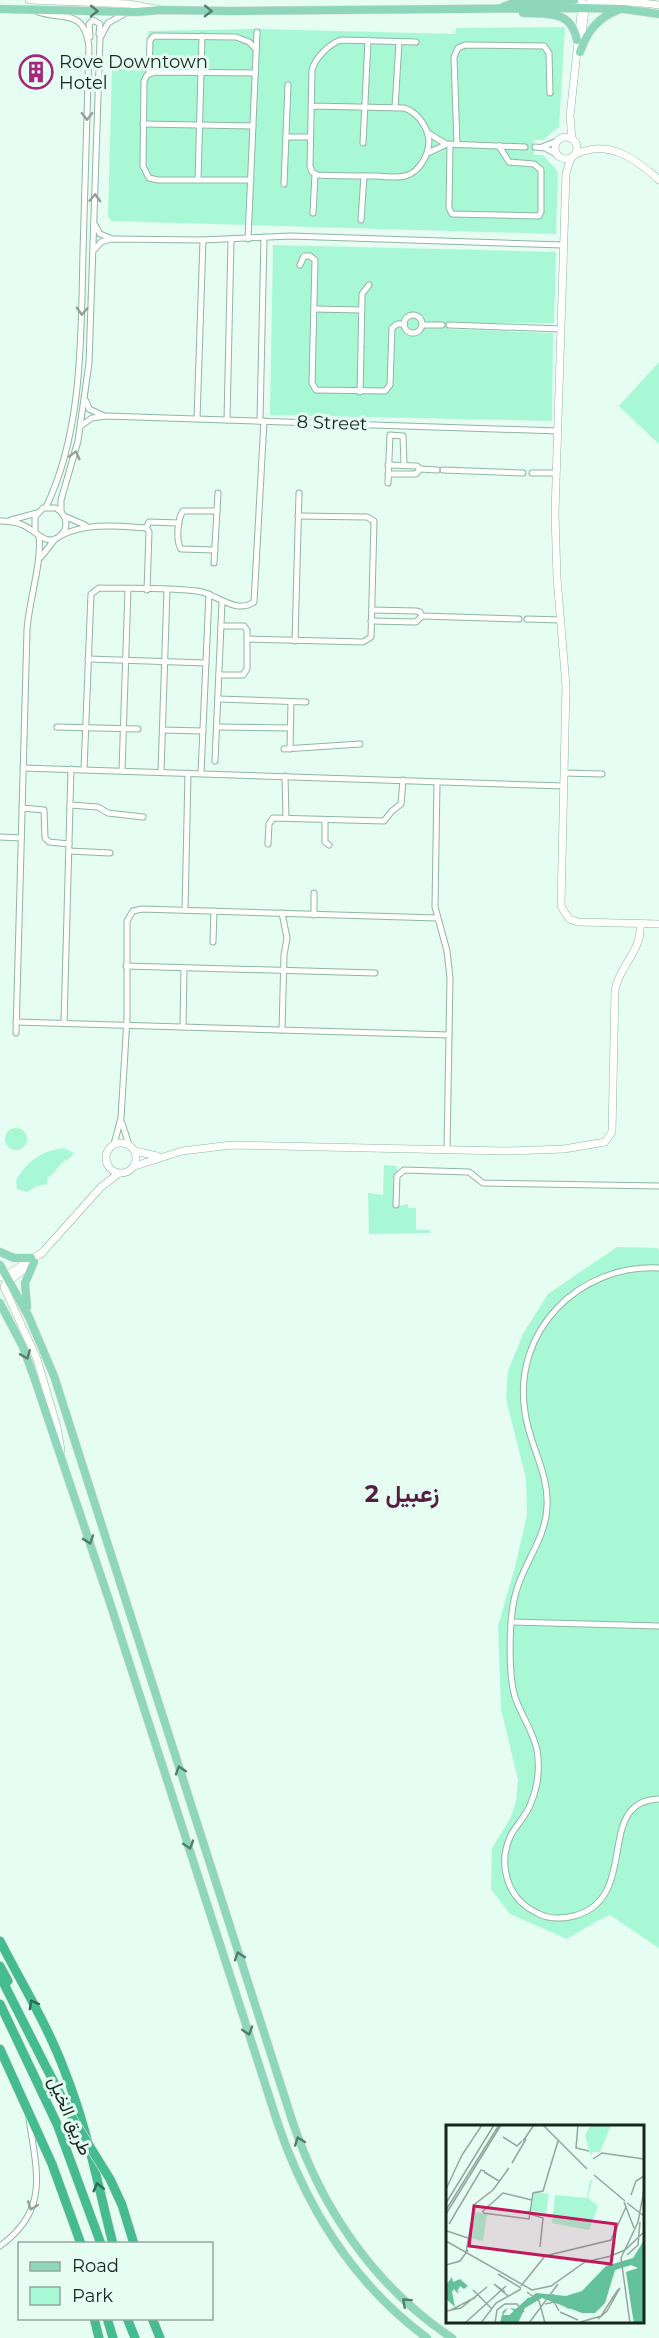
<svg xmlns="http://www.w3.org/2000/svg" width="659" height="2338" font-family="Montserrat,Vazirmatn,sans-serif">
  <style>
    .green { fill: #a8f8d5 }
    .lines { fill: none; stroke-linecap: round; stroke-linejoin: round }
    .street-casing { stroke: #8fb6a4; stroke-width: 7 }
    .secondary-casing { stroke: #8fb6a4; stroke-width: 8 }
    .primary-casing { stroke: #dfe1e0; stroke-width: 9 }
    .highway-casing { stroke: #dfe1e0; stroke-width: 10 }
    .street { stroke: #fff; stroke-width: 5 }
    .secondary { stroke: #fff; stroke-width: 7 }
    .primary { stroke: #8fd7bc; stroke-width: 8 }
    .highway { stroke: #45bc90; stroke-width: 9 }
    .highway-bridge-casing { stroke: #dfe1e0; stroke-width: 10; stroke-linecap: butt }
    .highway-bridge { stroke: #45bc90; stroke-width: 9 }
    .oneway { stroke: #537e6e }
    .oneway2 { stroke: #979d9a }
    .oneway3 { stroke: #2c6a52 }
    .labels { text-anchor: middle; stroke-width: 6; stroke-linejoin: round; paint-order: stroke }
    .poi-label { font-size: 18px; fill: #17261f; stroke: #e5fdf2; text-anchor: start }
    .street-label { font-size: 18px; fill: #17261f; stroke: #e5fdf2 }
    .district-label { font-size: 24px; font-weight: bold; fill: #581c42; stroke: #e5fdf2 }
    .inset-river { fill: none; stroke: #63c19b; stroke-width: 3 }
    .inset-road { fill: none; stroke: #93a79e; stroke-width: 1.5 }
    .view { fill: #c2185b; fill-opacity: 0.15; stroke: #c2185b; stroke-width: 3 }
    .inset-edge { fill: none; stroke: #17261f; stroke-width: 3 }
  </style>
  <rect width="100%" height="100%" fill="#e5fdf2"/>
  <g class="green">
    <path d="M565 27 559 127 543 140H534V155H543L558 172 556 234 112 221 108 217 112 69 147 70 148 31 258 29 455 34 456 28Z"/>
    <path d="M273 245 556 252 554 323H449V329L553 333 552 421 270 415Z"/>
    <path d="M659 362V444L619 406Z"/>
    <circle cx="16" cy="1139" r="11"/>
    <path d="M64 1148 74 1153C70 1159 67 1159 62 1163 56 1168 56 1173 48 1177L47 1184 37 1186 27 1192 17 1189 16 1181C27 1161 41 1151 64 1148Z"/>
    <path d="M384 1165 397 1166 395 1207 408 1204V1208H416V1230H430V1233L369 1234 368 1193 383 1195Z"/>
    <path d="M617 1247 658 1248 659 1252V1948L610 1915 597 1921 567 1939 510 1914 491 1889 492 1848 510 1819 516 1801 518 1780 501 1709 498 1626 515 1567 527 1515 526 1478 506 1399 508 1371 523 1334 548 1294Z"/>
  </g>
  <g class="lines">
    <g class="street-casing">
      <g id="street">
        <path d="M36 11C61 22 84 6 89 47 87 115 85 184 83 252 81 335 83 431 46 507"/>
        <path d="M90 37 89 24 93 20 100 24 99 34"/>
        <path d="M149 73 150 40 154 36 236 37 249 42 256 49"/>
        <path d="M311 106 404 108C415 111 425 123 428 135 432 150 421 172 405 176 397 178 386 177 377 176 357 176 337 176 317 175L312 172 310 166 312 70C315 58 329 44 341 40L416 42"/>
        <path d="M395 108 399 42"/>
        <path d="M143 124 253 126"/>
        <path d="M428 133 446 144"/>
        <path d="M286 137H310"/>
        <path d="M363 143 368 40"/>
        <path d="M450 145 449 208 452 214 539 216 541 212V170L534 164 509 162 499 146"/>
        <path d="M457 145 454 57 458 48 465 45 544 46 549 53 550 93"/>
        <path d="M535 147 545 148 558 155"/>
        <path d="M542 147 557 141"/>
        <path d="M428 153 447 144 525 147"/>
        <path d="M198 180 202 36"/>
        <path d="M251 180H158L149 178 143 166 144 81 147 75 155 72 255 73"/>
        <path d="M284 184 288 85"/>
        <path d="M313 213 315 174"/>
        <path d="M361 220 364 176"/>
        <path d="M95 225 100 234 110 238"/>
        <path d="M248 239 257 32"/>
        <path d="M95 249 101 242 111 239 203 240 290 236 563 245"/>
        <path d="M300 265 304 256H310L315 260 312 383 316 390 385 391 390 385 392 328 397 324H404"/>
        <path d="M314 309 362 310"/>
        <circle cx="413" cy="324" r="9"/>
        <path d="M422 325H442"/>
        <path d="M449 325 561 329"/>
        <path d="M361 346 362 294 369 285"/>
        <path d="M360 392 361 349"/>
        <path d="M86 401 89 409 102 415"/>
        <path d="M197 419 203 240"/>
        <path d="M227 420 231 240"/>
        <path d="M260 421 264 237"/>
        <path d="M82 425 92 418 106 416 558 431"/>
        <path d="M388 465 417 466 420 469 416 474H388"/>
        <path d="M420 469 437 470"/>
        <path d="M443 470 523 473"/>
        <path d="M532 473H556"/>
        <path d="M388 483 390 435 403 436 404 465"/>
        <path d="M61 511V500L78 441 89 363 100 38 108 23 126 13"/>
        <path d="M64 516 85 525"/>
        <path d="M11 520 37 513"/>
        <path d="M0 521C8 521 16 522 23 525 35 530 47 548 60 536 64 533 66 528 66 523 66 516 62 512 56 508H43L35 517V532"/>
        <path d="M146 528 149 522 179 523"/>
        <path d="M60 536C86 522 118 526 147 528L149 532 147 590"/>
        <path d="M215 550 181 549C176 541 177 520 183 511H217"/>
        <path d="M41 557 55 539"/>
        <path d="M214 563 218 493"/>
        <path d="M422 616 519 619"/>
        <path d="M527 619 560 620"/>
        <path d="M371 621 416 622 422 616 420 612 416 611 372 610"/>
        <path d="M247 639 363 642 371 637 374 521 367 517 298 516"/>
        <path d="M295 641 299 493"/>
        <path d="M88 659 206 663"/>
        <path d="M219 675H243L247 669V630L244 626H221"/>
        <path d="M218 699 306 702"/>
        <path d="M57 727 138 729"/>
        <path d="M217 727 290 728"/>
        <path d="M163 730 203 731"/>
        <path d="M284 749 360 744"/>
        <path d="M290 749 291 702"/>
        <path d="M215 761 222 602"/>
        <path d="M23 768 564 786"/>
        <path d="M84 770 91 594 99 588C129 589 173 587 202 592 218 596 237 614 254 602L264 421"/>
        <path d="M122 771 128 589"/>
        <path d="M161 772 167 590"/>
        <path d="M201 773 209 594"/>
        <path d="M564 773 602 774"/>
        <path d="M285 776 286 818"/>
        <path d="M437 782 435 907 447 951 450 978 447 1150"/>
        <path d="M70 805 98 807 108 813 143 817"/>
        <path d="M22 808 44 810 45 838 49 842 69 844"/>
        <path d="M325 820V842L329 845"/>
        <path d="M0 837 21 838"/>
        <path d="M268 844 269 824 273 818 384 821 392 811 401 804 403 780"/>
        <path d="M69 851 110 853"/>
        <path d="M314 893V915"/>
        <path d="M185 910 188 773"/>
        <path d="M213 942 214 911"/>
        <path d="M126 966 375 973"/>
        <path d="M16 1022 449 1035"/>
        <path d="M64 1023 71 769"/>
        <path d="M183 1027 184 968"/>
        <path d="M282 1030 284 955 287 938 282 913"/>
        <path d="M16 1033 27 630C29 600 42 563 39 536"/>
        <path d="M122 1123 129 1145"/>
        <path d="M114 1144 121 1118 127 1018V921L133 911 142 909 437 918"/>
        <path d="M396 1205 397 1176 404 1170 469 1172 483 1183 659 1186"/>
        <path d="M659 1268C579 1264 512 1331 525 1412 529 1445 549 1472 547 1506 546 1540 522 1564 515 1596 509 1619 508 1674 515 1697 521 1715 533 1731 537 1750 540 1768 538 1786 531 1803 527 1815 517 1824 511 1835 497 1864 507 1899 537 1913 548 1919 562 1919 574 1916 642 1898 593 1801 659 1799"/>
        <path d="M512 1622 659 1626"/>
        <path d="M0 2246C51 2209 36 2170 29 2118"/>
      </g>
    </g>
    <g class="secondary-casing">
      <g id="secondary">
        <path d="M29 0 129 4 161 10"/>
        <path d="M581 0 585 8 582 35"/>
        <circle cx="566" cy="148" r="11"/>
        <path d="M572 139 570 116 582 5C599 0 639 2 659 5"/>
        <path d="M574 155C607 138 635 158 659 180"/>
        <path d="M571 158 566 173 555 513 557 578 566 686 561 906 569 919 578 922 659 924"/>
        <circle cx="121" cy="1158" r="15"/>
        <path d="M135 1151 157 1156"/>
        <path d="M135 1166 182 1151 232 1145 505 1151 564 1149 605 1142 612 1132 615 990C619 966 643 950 640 924"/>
        <path d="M43 1252 10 1273 4 1287 37 1359 57 1427 61 1450"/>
        <path d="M41 1254 101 1187 118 1174"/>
        <path d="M0 1277 13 1278 33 1262"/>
      </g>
    </g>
    <g class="primary-casing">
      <g id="primary">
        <path d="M503 7 516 2 574 0"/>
        <path d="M0 9 136 12 161 10 231 11 581 8 624 9 659 14"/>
        <path d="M523 13C548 14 571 10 577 40"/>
        <path d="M580 52C587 32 597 18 618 10"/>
        <path d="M0 1252 14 1258H31"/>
        <path d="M0 1265 29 1317 54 1376 292 2120C321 2208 374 2286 452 2338"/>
        <path d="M0 1303 23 1347 35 1380 110 1603 278 2124C307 2209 354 2284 427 2338"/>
        <path d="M27 1307 25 1283 34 1262"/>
      </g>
    </g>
    <g class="highway-casing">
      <g id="highway">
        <path d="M0 1941C22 1984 48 2026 65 2072 87 2127 98 2186 113 2244"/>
        <path d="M0 1966 8 1981"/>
        <path d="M0 1976 43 2061"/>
        <path d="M0 2004 57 2124 101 2244"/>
        <path d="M0 2049 52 2164 81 2244"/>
        <path d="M94 2318 99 2338"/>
        <path d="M107 2318 113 2338"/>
        <path d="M127 2318 135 2338"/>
        <path d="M152 2318 160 2338"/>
      </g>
    </g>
    <use href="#street" class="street"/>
    <use href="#secondary" class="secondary"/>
    <use href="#primary" class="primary"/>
    <use href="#highway" class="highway"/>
    <g class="highway-bridge-casing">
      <path id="highway-bridge" d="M43 2061 74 2121 110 2179 122 2205 134 2244"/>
    </g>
    <use href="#highway-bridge" class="highway-bridge"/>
  </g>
  <defs><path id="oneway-chevron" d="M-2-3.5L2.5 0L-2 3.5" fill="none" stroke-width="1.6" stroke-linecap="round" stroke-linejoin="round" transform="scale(1.5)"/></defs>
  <g class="oneway">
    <use href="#oneway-chevron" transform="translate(94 11) rotate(1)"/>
    <use href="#oneway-chevron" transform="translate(208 11) rotate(1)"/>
    <use href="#oneway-chevron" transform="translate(26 1355) rotate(68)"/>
    <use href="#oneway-chevron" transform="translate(89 1540) rotate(71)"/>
    <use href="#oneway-chevron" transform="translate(180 1770) rotate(-108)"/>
    <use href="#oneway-chevron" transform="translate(189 1845) rotate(72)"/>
    <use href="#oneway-chevron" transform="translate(239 1956) rotate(-108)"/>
    <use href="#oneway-chevron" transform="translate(248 2031) rotate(72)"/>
    <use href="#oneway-chevron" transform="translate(299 2141) rotate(-110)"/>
    <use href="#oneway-chevron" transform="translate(406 2302) rotate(-138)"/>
  </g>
  <g class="oneway2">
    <use href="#oneway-chevron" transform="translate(87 116) rotate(91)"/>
    <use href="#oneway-chevron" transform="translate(95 198) rotate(-88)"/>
    <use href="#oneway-chevron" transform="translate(82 311) rotate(92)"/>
    <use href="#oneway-chevron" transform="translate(75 455) rotate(-76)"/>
    <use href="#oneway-chevron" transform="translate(32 2206) rotate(111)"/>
  </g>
  <g class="oneway3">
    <use href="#oneway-chevron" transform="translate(33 2004) rotate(-119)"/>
    <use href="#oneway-chevron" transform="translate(98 2187) rotate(-104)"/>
  </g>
  <defs>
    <g id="building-ring" transform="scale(1.725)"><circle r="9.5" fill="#e5fdf2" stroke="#a4277a" stroke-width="1.5"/><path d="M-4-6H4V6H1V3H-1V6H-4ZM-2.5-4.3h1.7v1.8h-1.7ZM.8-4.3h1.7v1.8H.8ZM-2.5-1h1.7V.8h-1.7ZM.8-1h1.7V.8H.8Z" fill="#a4277a"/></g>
  </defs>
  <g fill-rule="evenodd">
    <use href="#building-ring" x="36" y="72"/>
  </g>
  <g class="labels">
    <g class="poi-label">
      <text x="59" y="68">Rove Downtown<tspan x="59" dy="21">Hotel</tspan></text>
    </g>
    <g class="street-label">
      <text transform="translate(332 423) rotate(2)" y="6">8 Street</text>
      <text transform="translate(70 2116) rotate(67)" y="6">طريق الخيل</text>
    </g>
    <g class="district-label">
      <text x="402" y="1502">زعبيل 2</text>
    </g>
  </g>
  <g transform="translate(446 2125)">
    <rect width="198" height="198" fill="#e5fdf2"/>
    <path d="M145 0H165L154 27H146L145 32 139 10ZM144 55H146L142 73 152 81 143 105 106 98 109 70 141 73ZM88 67 103 69 100 88 85 86ZM29 87 41 89 37 116 26 113Z" fill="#a8f8d5"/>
    <path d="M198 115V198H188L186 187 180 147 192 143 185 140 169 145 159 178 149 188H136L96 173 79 183 72 198H54L57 186 62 183 57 190H65L68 186 64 183 70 184 90 168 120 171 136 166 160 141 187 133ZM6 152 7 157 14 154 22 161 18 164 14 161 11 167 16 166 11 168 8 164 6 167 9 182 0 174V160Z" fill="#63c19b"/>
    <path class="inset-river" d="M177 140 198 132M106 170 122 182H147L153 175 162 149 172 140M57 198 84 173"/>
    <path class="inset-road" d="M97 0 141 44M132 0 130 23 143 26M57 12 71 21 76 16M77 16 88 0M147 34 156 28 198 34M66 38 80 14M41 48 38 47 53 56M148 50 179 76M0 64 16 30 36 0M185 70 190 56 198 51M178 77 188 103M0 78 48 0M181 78 198 91M0 85 53 0M36 87 57 68 86 75M37 88 83 94 87 68 97 66 112 16M0 89 55 0M84 89 97 93 94 122M3 99 35 45 39 46M1 106 22 113M0 116 86 165 105 161 139 137 165 131M20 127 29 79 47 65 63 43M181 130 192 120 194 97M162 132 179 125 198 107M0 140 14 136 22 125M52 149 75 163M75 161 99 131 165 115 180 82M27 165 45 183M59 167 48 159 62 171M81 167 93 176 99 198M99 179 108 177 113 186M0 186 15 183 41 162M3 186 30 172M114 187 132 195M19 198 60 161M35 198 50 178 75 164M49 198 51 185 59 179H71L78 187M83 198 112 159M131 198 155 191 171 166 174 163 161 186 152 194M184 198 175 133 192 97 198 65"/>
    <path class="view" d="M28 81 170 99 165 139 23 121Z"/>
    <rect width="198" height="198" class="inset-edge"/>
  </g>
  <rect x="18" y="2242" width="195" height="78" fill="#e5fdf2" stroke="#93a79e" stroke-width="1.5"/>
  <rect x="30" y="2262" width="30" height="9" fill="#8fd7bc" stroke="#93a79e" stroke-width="1.5"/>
  <text x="72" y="2272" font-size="18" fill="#17261f">Road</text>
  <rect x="30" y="2287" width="30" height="18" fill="#a8f8d5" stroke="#93a79e" stroke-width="1.5"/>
  <text x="72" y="2302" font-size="18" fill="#17261f">Park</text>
</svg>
